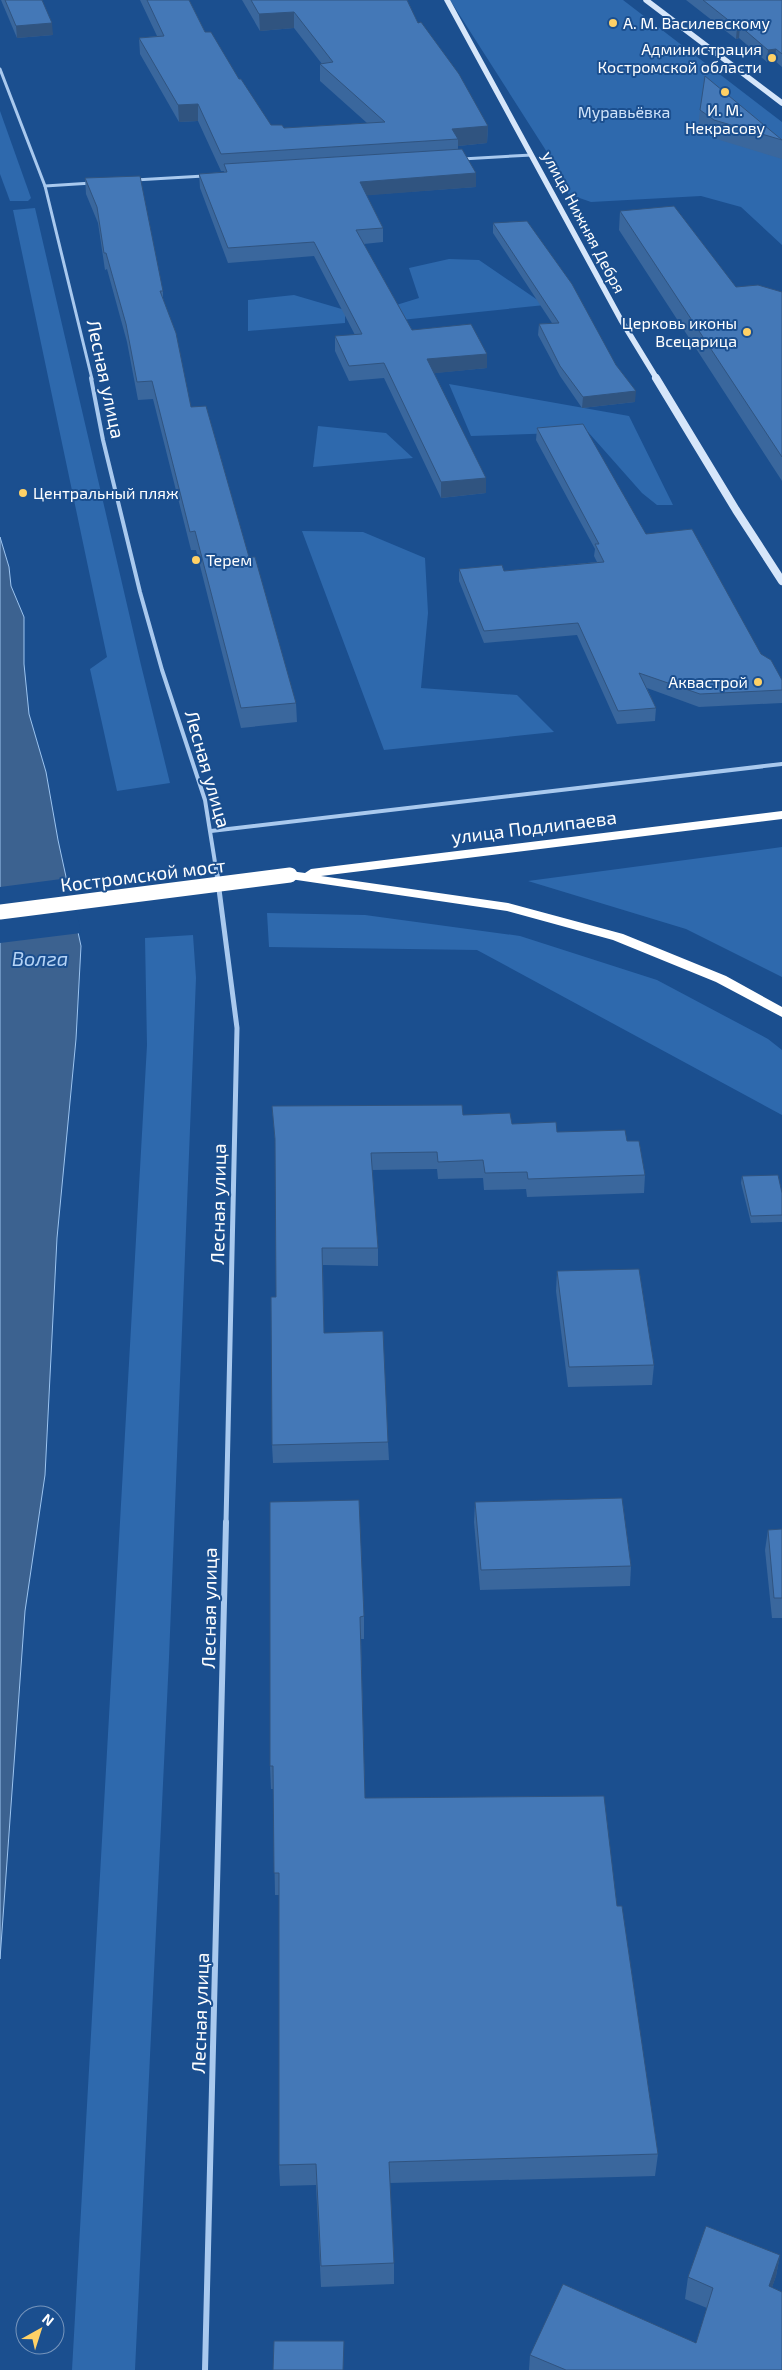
<svg xmlns="http://www.w3.org/2000/svg" width="782" height="2370" font-family="'Exo 2',sans-serif">
  <style>
    .green { fill: #2e69ad }
    .water { fill: #3c6290; stroke: #9cc4f0 }
    .pier { fill: #1b4f8f }
    .lines { fill: none; stroke-linecap: round; stroke-linejoin: round }
    .street-far3 { stroke: #a9c9ee; stroke-width: 3 }
    .street-far2 { stroke: #a9c9ee; stroke-width: 4 }
    .street-far1 { stroke: #a9c9ee; stroke-width: 5 }
    .street { stroke: #a9c9ee; stroke-width: 6 }
    .secondary-far1 { stroke: #d6e6fa; stroke-width: 5.5 }
    .secondary { stroke: #d6e6fa; stroke-width: 8 }
    .highway { fill: #fff; fill-rule: evenodd }
    .highway-bridge { stroke: #fff; stroke-width: 15 }
    .wall { fill: #3a679d }
    .shaded-wall { fill: #305480 }
    .building { fill: #4478b7; stroke: #305480 }
    .poi-dot { fill: #ffd166; stroke: #1b4f8f; stroke-width: 2 }
    .labels { text-anchor: middle; stroke-width: 4; stroke-linejoin: round; paint-order: stroke }
    .far-poi-label { font-size: 16px; fill: #fff; stroke: #1b4f8f; text-anchor: start }
    .far-park-label { font-size: 16px; fill: #cfe3fa; stroke: #1b4f8f }
    .far-street-label { font-size: 16px; fill: #fff; stroke: #1b4f8f }
    .street-label { font-size: 19px; fill: #fff; stroke: #1b4f8f }
    .water-label { font-size: 20px; font-style: italic; fill: #b5d3f5; stroke: #1b4f8f }
  </style>
  <rect width="100%" height="100%" fill="#1b4f8f"/>
  <g class="green">
    <path d="M450 0H623L782 122V245L741 207 701 196 591 202 568 194 552 160Z"/>
    <path d="M0 111 31 198 28 201H10L0 174Z"/>
    <path d="M35 208 141 665 170 783 117 791 90 669 107 657 13 210Z"/>
    <path d="M449 259 479 260 545 305 372 323 380 310 419 298 409 268Z"/>
    <path d="M294 295 345 310V323L248 331V300Z"/>
    <path d="M449 384 629 416 673 505H657L642 493 588 432 471 436Z"/>
    <path d="M318 426 386 433 413 458 313 467Z"/>
    <path d="M302 531 363 532 425 558 428 613 421 688 517 695 554 732 384 750Z"/>
    <path d="M782 847V977L686 929 528 881Z"/>
    <path d="M267 913 365 915 520 936 657 980 768 1039 782 1050V1115L477 950 269 947Z"/>
    <path d="M193 935 196 978 169 1658 135 2370H72L147 1045 145 938Z"/>
  </g>
  <path class="water" d="M0 537 9 567 11 586 24 617V664L29 714 46 772 58 840 81 946 76 1039 57 1238 45 1475 25 1611 0 1959Z"/>
  <path class="pier" d="M69 878 81 933 0 943V887Z"/>
  <g class="lines">
    <g class="street-far3">
      <path d="M0 69 45 186 92 379"/>
      <path d="M462 159 532 155"/>
      <path d="M135 180 204 176"/>
      <path d="M45 186 92 183"/>
    </g>
    <g class="street-far2">
      <path d="M91 378 103 440 140 592 162 670 205 800 217 875"/>
      <path d="M211 831 782 764"/>
    </g>
    <path class="street-far1" d="M217 874 237 1028 226 1523"/>
    <path class="street" d="M205 2370 226 1522"/>
    <g class="secondary-far1">
      <path d="M447 0 621 320 657 379"/>
      <path d="M646 0 782 103"/>
    </g>
    <path class="secondary" d="M656 378 736 510 782 581"/>
    <path class="highway" d="M782 811V819L321 876 508 903 623 934 726 976 782 1007V1017L716 982 613 940 507 911 290 879 283 875 290 871 305 873 311 869Z"/>
    <path class="highway-bridge" d="M0 912 290 875"/>
  </g>
  <g class="wall">
    <path d="M1 0H42L53 35 17 38Z"/>
    <path d="M140 0H189L205 32 271 125 284 128 367 123 320 81V64H322L294 28 260 31 242 0H407L418 23 488 126 487 143 458 146V150L476 187 366 195 383 228V242L364 244 412 330 487 354V368L434 373 486 493 441 498 384 378 349 381 335 351V336L355 335 314 256 228 263 200 188 199 174 224 172V171H221L198 121 179 122 140 54 139 38 157 36Z"/>
    <path d="M686 0H782V67L775 61 767 62 739 38 736 39Z"/>
    <path d="M700 110 782 140V159L713 138 698 128Z"/>
    <path d="M85 178 163 291V298L191 407 249 557 296 703 297 722 241 728 196 550H191L153 399 138 400 127 342 107 269 105 270 98 223 86 194Z"/>
    <path d="M620 211 736 287 782 292V481L619 230Z"/>
    <path d="M493 223 635 402 582 408 560 376 538 335 539 324 552 323 493 233Z"/>
    <path d="M537 428 646 534 761 654 782 680V703L699 707 647 688 656 708 655 721 617 724 577 635 484 643 459 581V569L504 571 597 562 594 556 595 549 536 440Z"/>
    <path d="M272 1106 463 1115 557 1132 627 1141 645 1175 644 1193 527 1197 526 1189 484 1190 483 1178 438 1179 437 1169 372 1170 378 1248V1266L323 1265 324 1333 388 1442 389 1460 273 1463 272 1445 276 1297V1150Z"/>
    <path d="M742 1176 782 1193V1222L751 1223 741 1183Z"/>
    <path d="M557 1271 654 1365 652 1385 568 1387 556 1291Z"/>
    <path d="M270 1502 364 1616V1639H361L365 1798 617 1906 658 2154 655 2176 390 2183 394 2263V2284L321 2287 316 2185 280 2186 279 2165V1895H275L273 1789H271L270 1766Z"/>
    <path d="M475 1502 631 1566 630 1586 480 1590 474 1522Z"/>
    <path d="M782 1529V1618H772L765 1550 768 1530Z"/>
    <path d="M780 2255 776 2276 772 2287 782 2370H529L530 2355 696 2343 707 2308 685 2299 688 2277Z"/>
  </g>
  <g class="shaded-wall">
    <path d="M294 12V28L260 31 259 14Z"/>
    <path d="M52 23 53 35 17 38 16 26Z"/>
    <path d="M740 26 739 38 736 39 737 27Z"/>
    <path d="M776 49 775 61 767 62 768 50Z"/>
    <path d="M198 104V121L179 122 178 105Z"/>
    <path d="M488 126 487 143 458 146V139L452 129Z"/>
    <path d="M476 173V187L360 196V182Z"/>
    <path d="M487 354V368L427 374V359Z"/>
    <path d="M636 391 635 402 582 408 583 397Z"/>
    <path d="M486 478V493L441 498V482Z"/>
    <path d="M780 2255 776 2276 765 2307 769 2286Z"/>
  </g>
  <g class="building">
    <path d="M5 0H42L52 23 16 26Z"/>
    <path d="M147 0H189L205 32H211L239 79H241L271 125H282L284 128 385 122 320 64 333 62 294 12 259 14 251 0H407L418 23 421 22 459 74 488 126 452 129 458 139 221 154 198 104 178 105 139 38 164 36Z"/>
    <path d="M703 0H782V54L776 49 768 50 740 26 737 27Z"/>
    <path d="M705 76 782 140 714 120 700 110Z"/>
    <path d="M462 149 476 173 360 182 383 228 356 230 412 330 471 324 487 354 427 359 486 478 441 482 384 363 349 366 335 336 362 334 314 242 228 248 199 174 227 172 224 164Z"/>
    <path d="M140 176 163 291H160L176 333 191 407 206 406 249 557H255L296 703 241 708 195 531 190 532 152 381 137 382 126 324 106 253H104L97 207 85 178Z"/>
    <path d="M674 206 736 287 758 285 782 292V457L620 211Z"/>
    <path d="M527 221 572 284 616 365 636 391 583 397 560 366 539 324 559 323 493 223Z"/>
    <path d="M583 424 646 534 692 529 761 654 771 660 782 680V690L700 694 639 673 656 708 618 711 578 623 484 631 459 569 502 565 504 571 604 562 595 544H599L537 428Z"/>
    <path d="M462 1105 463 1115 510 1113 512 1124 556 1122 557 1132 625 1130 627 1141H639L645 1175 528 1179 527 1172 485 1173 483 1160 438 1162 437 1152 371 1153 378 1248H322L324 1333 383 1331 388 1442 272 1445 271 1297H276L275 1139 272 1106Z"/>
    <path d="M778 1175 782 1193V1215L751 1216 742 1176Z"/>
    <path d="M639 1269 654 1365 569 1367 557 1271Z"/>
    <path d="M622 1498 631 1566 481 1570 475 1502Z"/>
    <path d="M359 1500 364 1616 360 1617 365 1798 604 1796 617 1906H622L658 2154 389 2162 394 2263 321 2266 316 2164 279 2165V1873H274L273 1766H270V1502Z"/>
    <path d="M782 1529V1598H774L768 1530Z"/>
    <path d="M706 2226 780 2255 769 2286 782 2292V2370H566L530 2355 563 2284 696 2343 713 2288 688 2277Z"/>
    <path d="M274 2341H344L343 2370H273Z"/>
  </g>
  <g class="poi-dot">
    <circle cx="613" cy="23" r="5"/>
    <circle cx="772" cy="58" r="5"/>
    <circle cx="725" cy="92" r="5"/>
    <circle cx="747" cy="332" r="5"/>
    <circle cx="23" cy="493" r="5"/>
    <circle cx="196" cy="560" r="5"/>
    <circle cx="758" cy="682" r="5"/>
  </g>
  <g class="labels">
    <g class="far-poi-label">
      <text x="623" y="29">А. М. Василевскому</text>
      <text x="762" y="55" text-anchor="end">Администрация<tspan x="762" dy="18">Костромской области</tspan></text>
      <text x="725" y="116" text-anchor="middle">И. М.<tspan x="725" dy="18">Некрасову</tspan></text>
      <text x="737" y="329" text-anchor="end">Церковь иконы<tspan x="737" dy="18">Всецарица</tspan></text>
      <text x="33" y="499">Центральный пляж</text>
      <text x="206" y="566">Терем</text>
      <text x="748" y="688" text-anchor="end">Аквастрой</text>
    </g>
    <g class="far-park-label">
      <text x="624" y="118">Муравьёвка</text>
    </g>
    <g class="far-street-label">
      <text transform="translate(584 222) rotate(62)" y="6">улица Нижняя Дебря</text>
    </g>
    <g class="street-label">
      <text transform="translate(106 379) rotate(78)" y="7">Лесная улица</text>
      <text transform="translate(208 769) rotate(74)" y="7">Лесная улица</text>
      <text transform="translate(534 827) rotate(-7)" y="7">улица Подлипаева</text>
      <text transform="translate(143 875) rotate(-7)" y="7">Костромской мост</text>
      <text transform="translate(218 1204) rotate(-89)" y="7">Лесная улица</text>
      <text transform="translate(209 1608) rotate(-89)" y="7">Лесная улица</text>
      <text transform="translate(200 2013) rotate(-88)" y="7">Лесная улица</text>
    </g>
    <g class="water-label">
      <text x="40" y="966">Волга</text>
    </g>
  </g>
  <g transform="translate(40 2330) rotate(39)"><circle r="24" fill="#1b4f8f" stroke="#7695bc"/>
  <path d="M0-4L9 19L0 12L-9 19Z" fill="#ffd166"/>
  <text y="-8" font-size="14" font-weight="bold" text-anchor="middle" fill="#ffffff">N</text>
  </g>
</svg>
